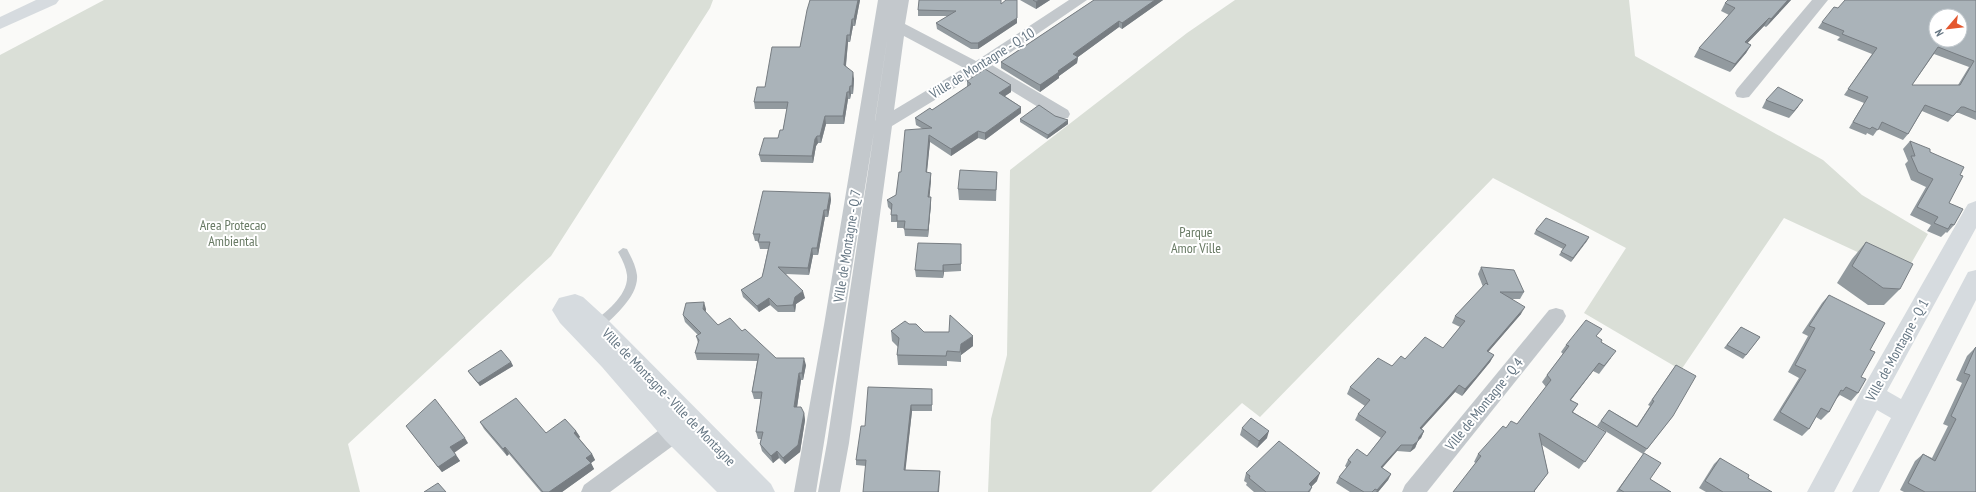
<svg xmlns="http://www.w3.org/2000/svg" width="1976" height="492" font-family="'PT Sans Narrow',sans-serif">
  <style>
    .green { fill: #dadfd7 }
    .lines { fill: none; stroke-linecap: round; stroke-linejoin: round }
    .lane { fill: #c3c8cc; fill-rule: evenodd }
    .street { fill: #c3c8cc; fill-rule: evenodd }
    .secondary { fill: #d6dbdf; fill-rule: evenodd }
    .wall { fill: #929a9f; fill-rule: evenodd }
    .shaded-wall { fill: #777d82 }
    .building { fill: #aab3b9; stroke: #777d82; fill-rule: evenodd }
    .labels { text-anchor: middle; stroke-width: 4; stroke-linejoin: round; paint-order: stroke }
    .street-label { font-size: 14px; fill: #657683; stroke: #fff }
    .park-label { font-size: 14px; fill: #687a64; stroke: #fff }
  </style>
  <rect width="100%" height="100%" fill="#fafaf8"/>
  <g class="green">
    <path d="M104 0H713L710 8 551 256 348 444 360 492H0V55Z"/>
    <path d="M1235 0H1629L1635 56 1823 160 1862 195 1928 234 1905 274 1784 218 1681 370 1584 313 1626 248 1493 178 1260 417 1242 403 1151 492H988L991 419 1007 355 1010 170 1187 33Z"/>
  </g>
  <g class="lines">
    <path class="lane" d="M623 248 627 249C631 257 636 266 637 275 639 296 613 318 599 330H591L590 327 591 324C605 313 629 295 627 275 626 267 622 259 618 252Z"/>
    <g class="street">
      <path d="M878 0H909L905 24 976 61 1069 0H1087L992 65 1068 110 1070 114 1068 118 1062 119 1056 118 981 72 892 126 849 443 840 492H818L827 443 874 132 816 492H794L824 325ZM889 28 875 120V121ZM904 36 964 68 894 110Z"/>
      <path d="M1812 0H1828L1749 97 1743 98 1737 97 1735 93 1737 89Z"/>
      <path d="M1556 308 1563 310 1566 316 1563 322 1427 492H1402L1405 485 1549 310Z"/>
      <path d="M685 415 693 417 696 424 693 431 610 492H581L584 485 677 417Z"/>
    </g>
    <g class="secondary">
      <path d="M36 0H59L56 4 0 29V17Z"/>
      <path d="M1976 201V228L1887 391 1901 399 1968 272 1976 270V300L1879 492H1852L1891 418 1877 410 1834 492H1807L1863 388 1965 209 1968 204Z"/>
      <path d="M575 294 583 297 606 318 771 484 775 492H717L665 440 602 367 560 323 552 310 559 298Z"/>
    </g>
  </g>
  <g class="wall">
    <path d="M810 0H860L855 26H853L850 42H848L846 66 854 79 853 94H851L850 99H848L844 124H826L821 143H818L816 146 813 163 761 162 759 155 778 138 783 130 787 109H755L754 102 765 87 800 47Z"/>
    <path d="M1020 0H1050L1036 9Z"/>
    <path d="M1094 0H1163L1122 29 1119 27 1078 57 1077 63 1059 76V78L1040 92 1001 68V62Z"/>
    <path d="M1728 0H1791L1766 27 1764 26 1747 43 1751 45 1746 53 1730 72 1694 57 1699 48 1729 15 1721 11 1725 3Z"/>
    <path d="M1976 0V120L1959 113H1956L1948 122 1922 111 1908 134 1903 140 1878 129 1873 136 1867 133 1866 135 1849 128 1864 103 1844 95 1872 54 1837 40 1840 37 1818 28 1822 22 1838 8ZM1934 54 1969 67 1958 85H1912Z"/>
    <path d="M1001 4 1017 23 978 49H971L937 29 936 23 948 16H918V10Z"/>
    <path d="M967 81 1011 85V92L1005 96 1021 107V113L985 140 978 138 951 156 930 142 927 173H931V180L929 197H931V204L928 237 905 236 904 228H897V222H891V210L888 207 887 200 896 195 901 172 923 129 916 125 915 118 932 110 967 87Z"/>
    <path d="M1766 100 1798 107 1789 118 1762 108Z"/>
    <path d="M1055 116 1068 120V124L1047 139 1020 122V119Z"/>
    <path d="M1910 141 1930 152 1960 175 1949 203 1954 225 1947 233 1946 232 1941 237 1927 231 1931 225 1910 215 1926 187 1911 180 1905 164 1908 161 1903 149Z"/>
    <path d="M997 172 996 201 959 200 958 189Z"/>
    <path d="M830 193 831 200 828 217H825L818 255H813L809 275 786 274 805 298 796 304 795 312H778L770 305 759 312 743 297 741 290 762 277 768 249H760L758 241H755L753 234Z"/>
    <path d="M1536 230 1589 237 1571 262 1559 255 1563 249 1534 234Z"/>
    <path d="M1866 242 1900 289 1884 305H1868L1837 283 1852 259Z"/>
    <path d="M961 244V271L944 272 943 278 916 277 915 270Z"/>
    <path d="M1481 267 1524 292 1520 299H1512L1521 314 1488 352 1494 355 1490 362 1472 384 1462 396 1455 392 1421 429 1424 431 1421 438 1418 440 1415 448 1410 452 1397 451 1382 468 1391 474 1388 480 1378 492H1350L1336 483 1339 477 1347 468 1345 466 1348 460 1367 456 1381 438 1355 420 1358 414 1365 406 1347 394 1350 387 1392 366 1405 359 1443 348 1460 327 1452 323 1455 316 1483 287 1478 274Z"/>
    <path d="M1829 295 1870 350 1861 377 1858 393 1851 401 1840 395 1836 399 1829 412 1821 420 1816 417 1809 429 1802 436 1773 420 1799 378 1788 372 1808 336 1802 333 1822 303Z"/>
    <path d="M706 309 705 312 718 325 742 331 776 358 806 365 803 380H801L797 407 804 413 805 420 800 452 785 464 779 458 773 463 762 451 760 444 761 439H758L756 432 761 399H754L752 392 757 361 697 360 695 353 698 343 696 336 698 335 685 322 683 315Z"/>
    <path d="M909 324 924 332 973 346 961 355V362L947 361V366L898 365 897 355 898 347 892 341 891 331Z"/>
    <path d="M1741 327 1760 337 1743 359 1724 348Z"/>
    <path d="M1597 337 1611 358 1599 374 1593 371 1571 400 1578 404 1573 412 1606 432 1579 469 1542 445 1548 473 1534 492 1474 462 1478 454 1506 428 1517 424 1546 387 1542 382 1547 375 1563 354 1561 352 1566 345Z"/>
    <path d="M1975 348 1976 492H1904L1900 490 1915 461 1923 454 1932 458 1948 426 1943 424 1962 383 1956 380 1967 356Z"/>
    <path d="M511 362 513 366 480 386 470 374 468 371Z"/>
    <path d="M1676 365 1673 416 1643 454 1597 426 1609 410 1637 426 1650 406 1648 405Z"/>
    <path d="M932 389V411H912L905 470 940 471V476L866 466 856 465V460L865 426Z"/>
    <path d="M480 422 546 433 576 431 580 437 579 438 592 454 595 460 591 463 594 469 562 492H541L509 454 507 456 484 429Z"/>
    <path d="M406 426 468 443 454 452 460 461 442 472Z"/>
    <path d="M1242 428 1267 438 1257 448 1240 435Z"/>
    <path d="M1644 453 1650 479 1671 492H1616Z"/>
    <path d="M1720 458 1748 478 1772 492H1706L1699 488 1714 464Z"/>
    <path d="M1246 473 1317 481 1311 487H1312L1310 492H1254L1246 485 1247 483 1244 481Z"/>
  </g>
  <g class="shaded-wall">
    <path d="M858 0H860L855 26 854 19Z"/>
    <path d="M1039 0H1050L1036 9V2Z"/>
    <path d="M1155 0H1163L1122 29V23Z"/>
    <path d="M1788 0H1791L1766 27 1771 19Z"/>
    <path d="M1017 18V23L978 49V43Z"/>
    <path d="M1769 18 1764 26 1740 51 1745 42Z"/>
    <path d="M852 19 853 26 850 42V35Z"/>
    <path d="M1119 21V27L1078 57 1077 63 1059 76V78L1040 92V85L1058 71 1073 54Z"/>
    <path d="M847 35 848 42 845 73 844 65Z"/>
    <path d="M1751 45 1746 53 1730 72 1735 64Z"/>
    <path d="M853 72 854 79 853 94 852 86Z"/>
    <path d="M1011 85V92L999 100V93Z"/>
    <path d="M850 86 851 94 850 99 849 92Z"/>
    <path d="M847 92 848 99 844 124 843 116Z"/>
    <path d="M1803 100 1798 107 1789 118 1794 111Z"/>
    <path d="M1021 107V113L985 140V133Z"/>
    <path d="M825 116 826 124 821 143 820 136Z"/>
    <path d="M1068 120V124L1047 139 1048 135Z"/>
    <path d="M978 131V138L951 156V149Z"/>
    <path d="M929 135 930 142 926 179V172Z"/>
    <path d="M817 136 818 143 816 146 813 163 812 156 815 139Z"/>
    <path d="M931 173V180L929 204 928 197Z"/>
    <path d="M830 193 831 200 828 217 827 210Z"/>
    <path d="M931 197V204L928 237V230Z"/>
    <path d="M824 210 825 217 818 255 817 248Z"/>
    <path d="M1589 237 1587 241 1571 262 1573 258Z"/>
    <path d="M812 248 813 255 809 275 808 268Z"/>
    <path d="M943 265 944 272 943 278Z"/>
    <path d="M803 291 805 298 796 304 795 312 793 305 795 297Z"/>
    <path d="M769 298 770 305 759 312 757 306Z"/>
    <path d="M704 302 706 309 705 316 703 309Z"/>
    <path d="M1525 307 1521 314 1483 358 1487 351Z"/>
    <path d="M973 336V346L961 355V362V344Z"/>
    <path d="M1494 355 1490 362 1462 396 1465 389Z"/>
    <path d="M804 358 806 365 803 380 802 373Z"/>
    <path d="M511 362 513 366 480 386 478 383Z"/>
    <path d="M1599 363 1593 371 1565 407 1570 400Z"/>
    <path d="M799 373 801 380 796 414 794 407Z"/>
    <path d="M1459 385 1455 392 1416 435 1420 428Z"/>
    <path d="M911 405 912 411 905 475 904 470Z"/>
    <path d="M804 413 805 420 800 452 785 464 783 458Z"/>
    <path d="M576 431 580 437 577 439 574 433Z"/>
    <path d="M1269 431 1267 438 1257 448 1259 441Z"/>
    <path d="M1424 431 1421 438 1416 443 1418 441 1415 448 1410 452 1413 445Z"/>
    <path d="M465 438 468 443 454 453 450 447Z"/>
    <path d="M1401 445 1397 451 1377 474 1381 467Z"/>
    <path d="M505 447 509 454 507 456 503 449Z"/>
    <path d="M777 451 779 458 773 463 771 456Z"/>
    <path d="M592 454 595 460 591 463 594 469 562 492H549L586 458Z"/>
    <path d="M456 455 460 461 442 472 438 467Z"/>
    <path d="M940 471V476L939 492H938Z"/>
    <path d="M1320 473 1317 481 1306 492 1309 484Z"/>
    <path d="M1391 474 1388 480 1378 492H1376Z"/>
  </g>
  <g class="building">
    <path d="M810 0H858L854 19H852L850 35H847L844 65 853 72 852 86H850L849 92H847L843 116H825L820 136H817L815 139 812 156 759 155 764 138H778L780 130H783L788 102H754L757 87H765L772 47H800L807 10Z"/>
    <path d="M919 0H1001V4L1006 0H1017V18L978 43H971L936 23 956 11 918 10Z"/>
    <path d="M1033 0H1039L1036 2Z"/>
    <path d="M1094 0H1155L1122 23 1119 21 1073 54 1078 57 1058 71 1059 72 1040 85 1001 62Z"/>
    <path d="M1728 0H1788L1771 19 1769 18 1745 42 1751 45 1735 64 1699 48 1735 8 1725 3Z"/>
    <path d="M1845 0H1976V112L1964 107H1961L1953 116 1925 105 1908 134 1882 122 1878 130 1872 127 1870 129 1853 122 1868 97 1848 89 1877 48 1842 34 1844 31 1822 22 1834 7 1838 8ZM1936 16H1960V40H1936ZM1938 47 1974 61 1960 85H1912Z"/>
    <path d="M985 69 1011 85 999 93 1021 107 985 133 978 131 951 149 929 135 926 172 931 173 928 197H931L928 230 904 229 905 221H897V215H891L892 204 887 200 896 195 899 172H901L905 130 932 128 915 118 930 108 932 110 971 84 967 81Z"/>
    <path d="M1778 87 1803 100 1794 111 1766 100Z"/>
    <path d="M1039 105 1055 116 1068 120 1048 135 1020 119Z"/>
    <path d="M1910 141 1930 149V152L1964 167 1960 175 1963 176 1949 203 1963 209 1954 225 1951 224 1948 229 1934 223 1938 217 1917 207 1933 179 1918 172 1911 156H1915Z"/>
    <path d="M960 170 997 172 996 190 958 189Z"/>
    <path d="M763 191 830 193 827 210H824L817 248H812L808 268 778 267 803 291 795 297 793 305 777 306 769 298 757 306 741 290 762 277 764 269 770 242H758L760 234H753Z"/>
    <path d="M1546 218 1589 237 1573 258 1561 252 1566 245 1536 230Z"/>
    <path d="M1866 242 1913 264 1900 289 1883 288 1852 266Z"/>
    <path d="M918 243 961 244V264L943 265V271L915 270Z"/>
    <path d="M1481 267 1514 270 1524 292H1500L1525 307 1487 351 1494 355 1476 377 1465 389 1459 385 1420 428 1424 431 1419 437 1418 441 1413 445H1401L1381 467 1391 474 1377 490 1375 489 1372 492H1364L1339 477 1351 462 1348 460 1357 449 1367 456 1386 432 1358 414 1370 400 1350 387 1378 358 1392 366 1401 356 1405 359 1425 337 1443 348 1465 321 1455 316 1486 283 1488 285Z"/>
    <path d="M1829 295 1885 323 1870 350 1875 352 1861 377 1866 379 1858 393 1846 387 1843 391 1841 390 1829 412 1821 408 1809 429 1780 412 1806 370 1795 365 1815 328 1809 326Z"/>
    <path d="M704 302 703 309 718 325 730 318 742 331 745 329 776 358H804L802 373H799L794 407H801L804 413 798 445 783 458 777 451 771 456 760 444 763 432H756L762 392H752L759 354 695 353 699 340 696 336 701 333 683 315 686 303Z"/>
    <path d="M950 315 973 336 961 344 960 352 947 351 946 356 897 355 899 338 891 331 905 321 909 324H916L924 332H949Z"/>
    <path d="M1586 320 1602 329 1596 336 1602 340 1601 342 1616 351 1604 366 1599 363 1570 400 1578 404 1572 412 1606 432 1585 462 1539 433 1548 473 1534 491 1535 492H1453L1481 456 1478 454 1503 426 1506 428 1511 421 1517 424 1551 380 1547 375 1569 346 1566 345Z"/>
    <path d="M1741 327 1760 337 1746 355 1727 345Z"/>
    <path d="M1976 347V492H1925L1908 483 1923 454 1935 461 1956 419 1951 416 1970 375 1964 373 1975 348Z"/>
    <path d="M501 350 511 362 478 383 468 371Z"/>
    <path d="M1676 365 1696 376 1673 416 1647 449 1601 421 1609 410 1637 427 1654 401 1652 400Z"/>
    <path d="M868 387 932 389V405H911L904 470 940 471 938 492H863L866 460H856L861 426H865Z"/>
    <path d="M516 398 546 433 565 419 576 431 574 433 592 454 586 458 591 463 549 492H543L505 447 503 449 480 422Z"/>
    <path d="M435 399 465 438 450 447 456 455 438 467 406 426Z"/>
    <path d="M1251 418 1269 431 1259 441 1242 428Z"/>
    <path d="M1279 441 1320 473 1309 484 1312 487 1308 492H1266L1249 478 1250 476 1246 473Z"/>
    <path d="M1644 453 1661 463 1650 479 1671 492H1624L1619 489Z"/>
    <path d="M1720 458 1749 475 1748 478 1772 492H1723L1705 481Z"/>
    <path d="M438 483 446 492H424Z"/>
  </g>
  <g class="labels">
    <g class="street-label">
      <text transform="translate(982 63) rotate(-32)" y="5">Ville de Montagne - Q 10</text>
      <text transform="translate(847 246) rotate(-81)" y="5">Ville de Montagne - Q 7</text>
      <text transform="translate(1897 350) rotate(-61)" y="5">Ville de Montagne - Q 1</text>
      <text transform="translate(669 397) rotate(46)" y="5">Ville de Montagne - Ville de Montagne</text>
      <text transform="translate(1484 404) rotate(-51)" y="5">Ville de Montagne - Q 4</text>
    </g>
    <g class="park-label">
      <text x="233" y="230">Area Protecao<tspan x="233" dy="16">Ambiental</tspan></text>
      <text x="1196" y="237">Parque<tspan x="1196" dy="16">Amor Ville</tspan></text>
    </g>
  </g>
  <g transform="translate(1948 28) rotate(242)"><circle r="19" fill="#ffffff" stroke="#c1c8cd"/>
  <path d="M0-3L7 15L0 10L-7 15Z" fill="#e4572e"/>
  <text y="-6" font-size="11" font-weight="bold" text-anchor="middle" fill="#657683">N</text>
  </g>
</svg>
